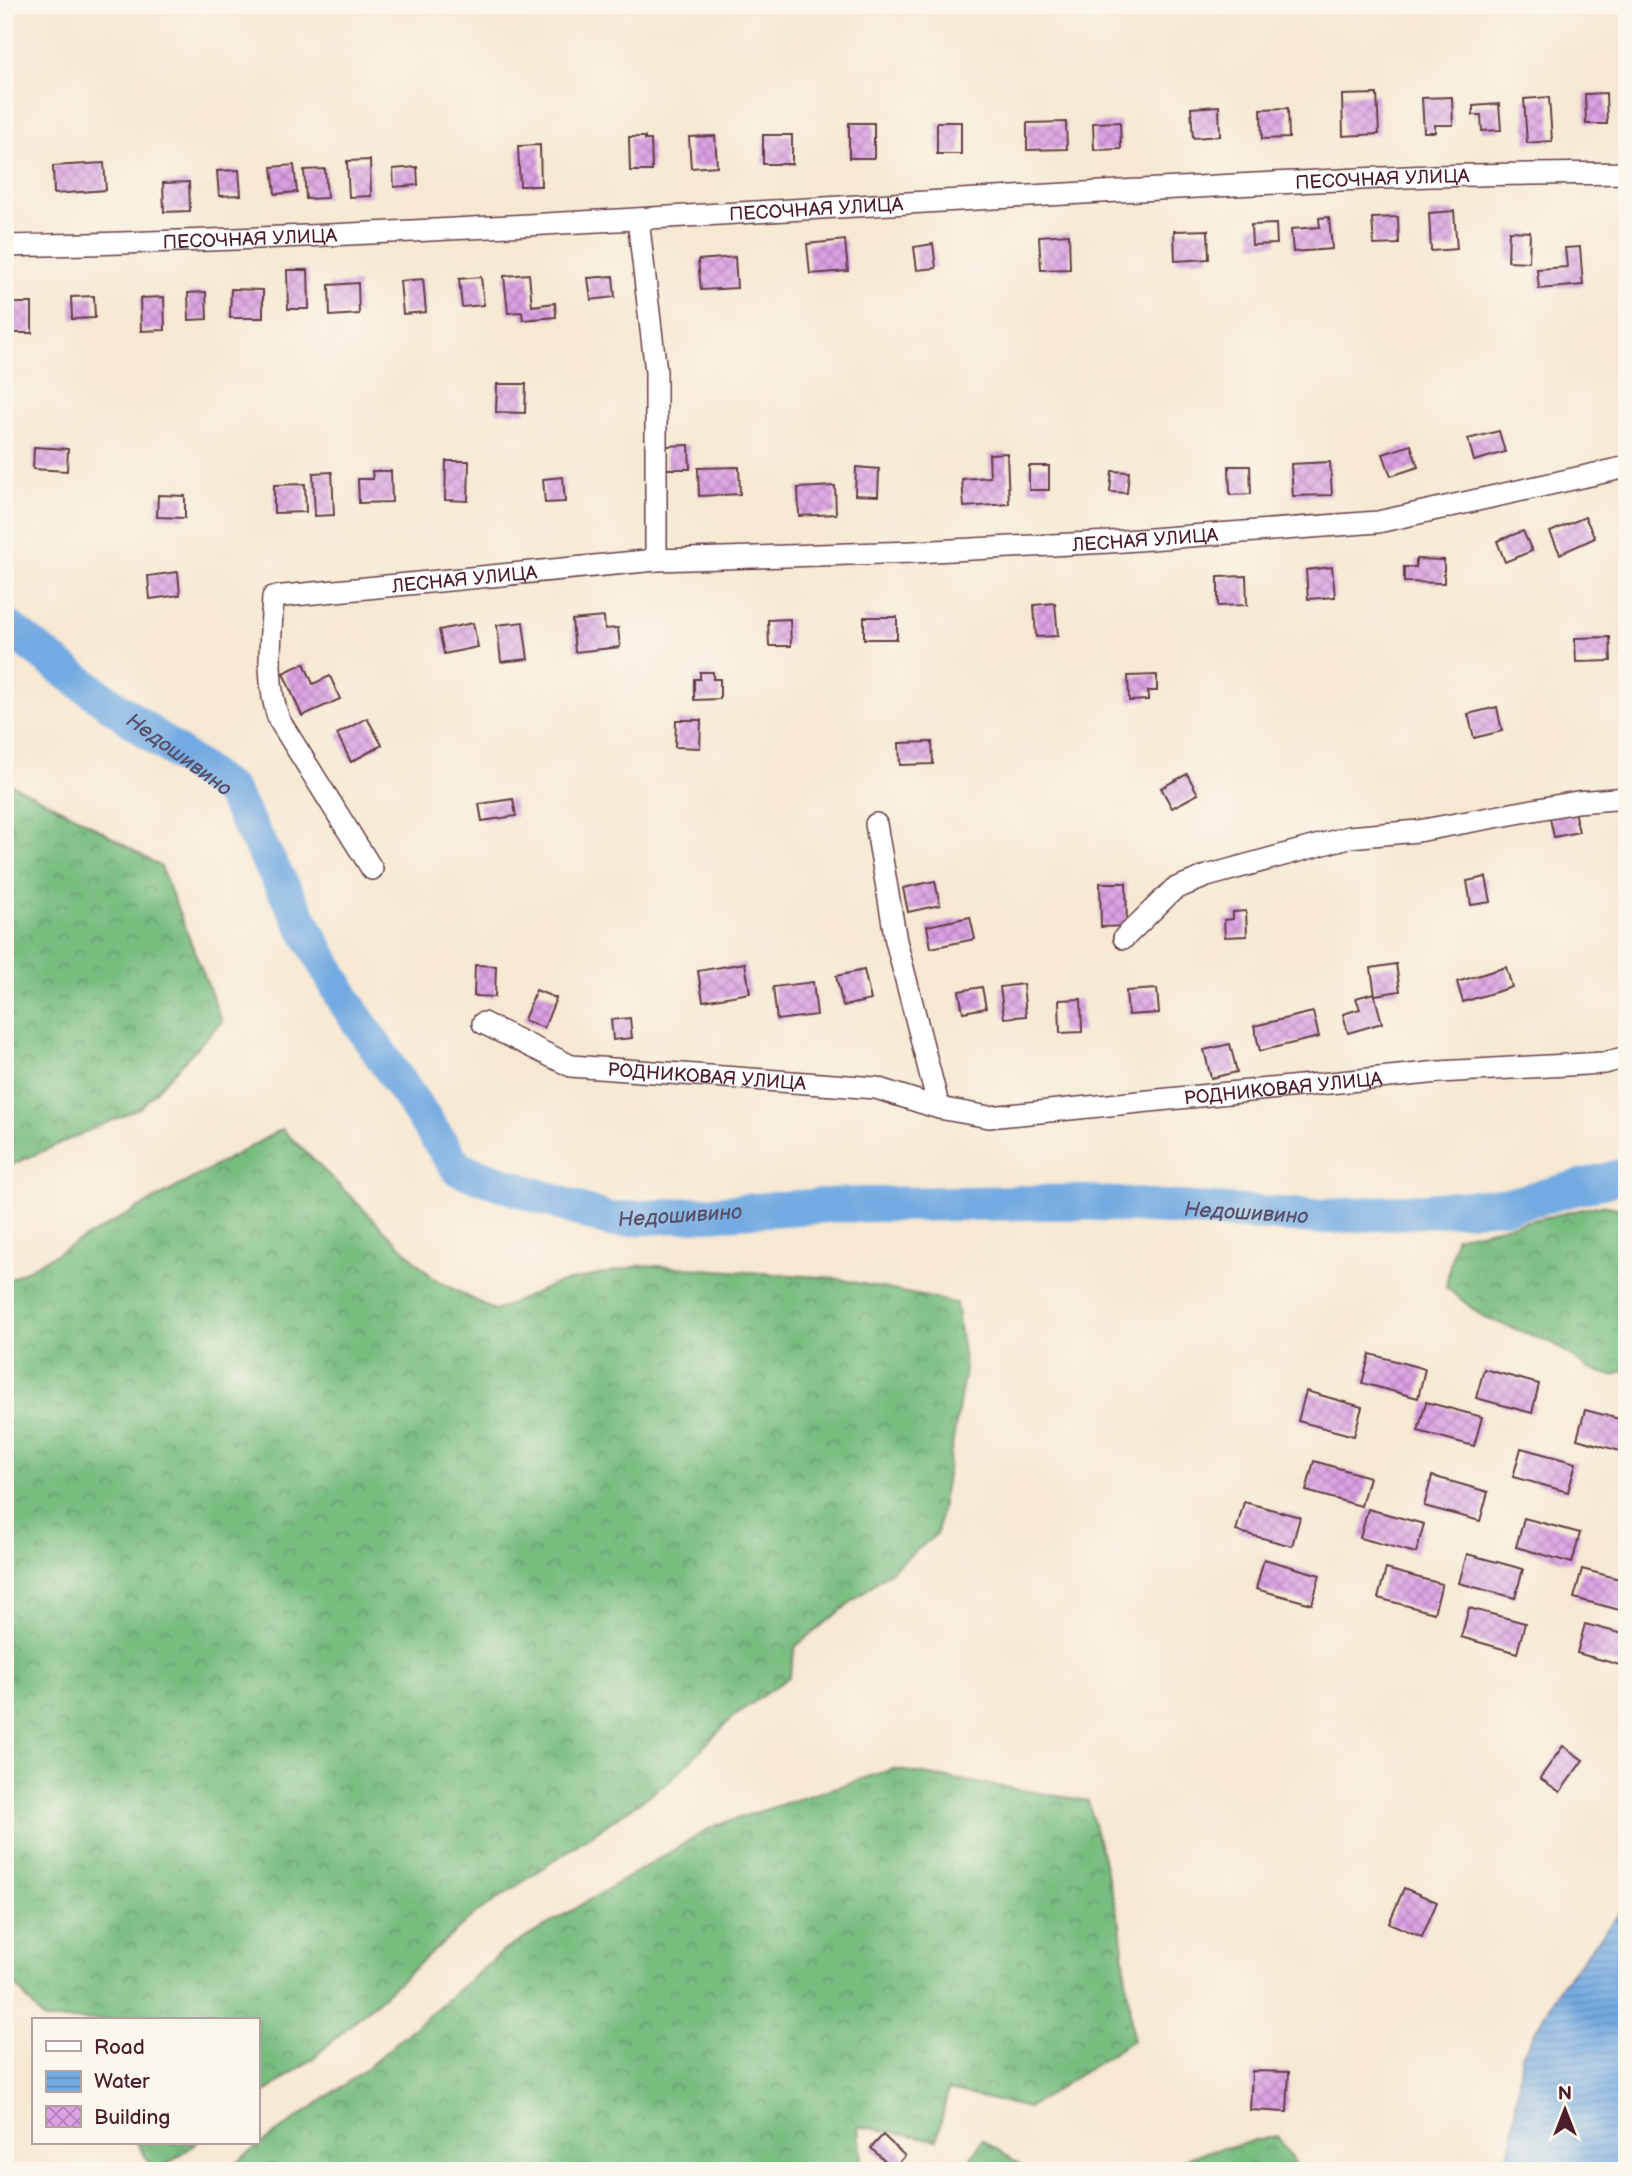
<svg xmlns="http://www.w3.org/2000/svg" width="1632" height="2176" font-family="'Balsamiq Sans',sans-serif">
  <style>
    .forest { fill: url(#forest-crowns); stroke: #616e56; stroke-width: 2 }
    .water { fill: url(#water-rules); stroke: #5e6486; stroke-width: 2 }
    .lines { fill: none; stroke-linecap: round; stroke-linejoin: round }
    .river { stroke: #73aae1; stroke-width: 35 }
    .building { fill: url(#building-cross-hatch) }
    .street-casing { stroke: #643d44; stroke-width: 24 }
    .street { stroke: #fff; stroke-width: 21 }
    .labels { text-anchor: middle; stroke-width: 6; stroke-linejoin: round; paint-order: stroke }
    .street-label { font-size: 19px; fill: #4a1f2b; stroke: #fbf7ec }
    .water-label { font-size: 21px; font-style: italic; fill: #58506b; stroke: #fbf7ec }
  </style>
  <defs>
    <pattern id="forest-crowns" width="20" height="18" patternUnits="userSpaceOnUse" patternTransform="scale(1.75)"><rect width="20" height="18" fill="#78bd80"/><path d="M2 6a3 3 0 1 1 6 0M12 15a3 3 0 1 1 6 0" fill="none" stroke="#649969"/></pattern>
    <pattern id="water-rules" width="6" height="5" patternUnits="userSpaceOnUse" patternTransform="scale(1.75)"><rect width="6" height="5" fill="#73aae1"/><path d="M0 2.5h6" fill="none" stroke="#608ab7"/></pattern>
    <pattern id="building-cross-hatch" width="8" height="8" patternUnits="userSpaceOnUse" patternTransform="scale(1.75)"><rect width="8" height="8" fill="#daa2e3"/><path d="M0 0l8 8M0 8l8-8" fill="none" stroke="#b383b8"/></pattern>
  </defs>
  <rect width="100%" height="100%" fill="#fbf7ec"/>
  <filter id="ink" filterUnits="userSpaceOnUse"><feTurbulence type="fractalNoise" baseFrequency=".0143" numOctaves="2"/><feDisplacementMap in="SourceGraphic" scale="14" xChannelSelector="R" yChannelSelector="G"/><feConvolveMatrix kernelMatrix="1 2 1 2 8 2 1 2 1" color-interpolation-filters="sRGB"/></filter>
  <filter id="wash" filterUnits="userSpaceOnUse"><feTurbulence type="fractalNoise" baseFrequency=".00686" numOctaves="4" result="noise"/><feDisplacementMap in="SourceGraphic" scale="28" xChannelSelector="R" yChannelSelector="G"/><feGaussianBlur stdDeviation="1.57" result="paint"/><feColorMatrix in="noise" values="0 0 0 0 0 0 0 0 0 0 0 0 0 0 0 0 0 1.4 0 .05"/><feComposite in="paint" operator="in"/></filter>
  <g filter="url(#wash)">
    <rect width="100%" height="100%" fill="#f6e8d2"/>
    <g class="forest">
      <path d="M5 781 81 819 161 867 222 1021 140 1108 5 1168Z"/>
      <path d="M282 1129 433 1278 495 1311 555 1284 643 1265 833 1278 956 1303 965 1370 937 1534 796 1646 789 1677 734 1716 670 1781 473 1916 312 2059 257 2098V2020H44L5 1972V1282Z"/>
      <path d="M1602 1205 1627 1210V1369L1613 1376 1589 1369 1553 1343 1483 1317 1446 1287 1455 1237Z"/>
      <path d="M893 1769 1088 1801 1120 1925 1133 2040 1028 2108 948 2090 937 2140 858 2126 862 2171H223L366 2069 503 1951 714 1826Z"/>
      <path d="M1277 2136 1299 2171H1167L1193 2155Z"/>
      <path d="M983 2140 1030 2171H963Z"/>
      <path d="M137 2143H197L158 2171H155Z"/>
    </g>
    <path class="water" d="M1627 1904V2171H1503L1512 2140 1522 2055 1562 1984Z"/>
    <g class="lines">
      <path class="river" id="s1" d="M5 625 68 673 231 792 346 1003 458 1169 610 1220 835 1205 1074 1202 1320 1217 1510 1205 1627 1175"/>
    </g>
    <g id="blocks">
      <g class="building">
        <path d="M1606 93 1607 124H1586L1585 94Z"/>
        <path d="M1377 94 1379 134 1343 136 1342 95Z"/>
        <path d="M1452 97 1453 125H1435V132H1424L1422 98Z"/>
        <path d="M1549 97 1552 141 1527 143 1524 99Z"/>
        <path d="M1499 104 1501 130 1482 131 1481 115H1473V106Z"/>
        <path d="M1219 106 1220 136 1193 138 1191 108Z"/>
        <path d="M1288 108 1289 138 1262 139 1261 109Z"/>
        <rect x="937" y="122" width="24" height="32"/>
        <path d="M1066 122 1067 149 1027 150V123Z"/>
        <path d="M1120 122 1121 149 1094 150 1093 123Z"/>
        <rect x="849" y="123" width="25" height="35"/>
        <rect x="763" y="135" width="29" height="29"/>
        <path d="M715 136 717 166 691 168 689 137Z"/>
        <path d="M629 137H645V140H651L652 171H630Z"/>
        <path d="M540 145 541 186H520L518 146Z"/>
        <path d="M370 160 371 196 349 197 347 161Z"/>
        <path d="M9 163 11 195H5V164Z"/>
        <path d="M104 163 106 190 54 194 53 166Z"/>
        <path d="M294 165 297 192 275 194 272 167Z"/>
        <path d="M417 167 418 185 394 187 393 169Z"/>
        <path d="M325 169 327 198 306 199 304 170Z"/>
        <path d="M239 170 241 195 219 196 217 171Z"/>
        <path d="M189 182 190 211 164 212 163 183Z"/>
        <path d="M1454 211 1457 249 1431 251 1429 213Z"/>
        <path d="M1329 217 1332 249 1293 252 1291 229 1320 227 1319 218Z"/>
        <path d="M1398 217 1399 244 1374 245 1372 218Z"/>
        <path d="M1276 224 1277 244 1252 245 1251 225Z"/>
        <path d="M1208 230 1209 259 1175 261 1174 231Z"/>
        <path d="M1509 231 1530 232 1529 262 1508 261Z"/>
        <path d="M1069 234 1070 269 1041 270 1039 236Z"/>
        <path d="M845 240 848 271 810 274 807 244Z"/>
        <path d="M933 244 936 268 917 270 914 247Z"/>
        <path d="M1580 247 1583 285 1539 289 1537 269 1567 267 1565 248Z"/>
        <path d="M735 257 737 288 701 290 698 260Z"/>
        <path d="M287 270H308L309 309H288Z"/>
        <path d="M529 274 532 306 555 303 556 317 523 320 522 312 508 313 504 276Z"/>
        <path d="M613 276 615 297 591 300 588 278Z"/>
        <path d="M481 277 484 305 462 307 459 279Z"/>
        <path d="M423 279 426 312 403 314 400 281Z"/>
        <path d="M358 283 359 314 330 316 329 285Z"/>
        <path d="M231 289 263 290V318H230Z"/>
        <path d="M206 292 207 319 189 320 188 293Z"/>
        <path d="M94 296 95 318 72 319 71 297Z"/>
        <path d="M164 297 165 330 141 331 140 298Z"/>
        <rect x="5" y="303" width="27" height="30"/>
        <path d="M497 384H526L525 413 496 412Z"/>
        <path d="M1499 431 1505 452 1474 461 1468 439Z"/>
        <path d="M689 445 690 469H666V446Z"/>
        <path d="M1411 445 1418 467 1391 476 1383 454Z"/>
        <path d="M34 447 68 449 67 471 33 469Z"/>
        <path d="M1007 453 1009 504 964 507 962 479 990 477 989 454Z"/>
        <path d="M446 461H469L468 501 445 500Z"/>
        <path d="M1330 462 1332 495 1293 496 1291 464Z"/>
        <rect x="1029" y="466" width="20" height="24"/>
        <path d="M1229 466H1250L1251 494 1230 495Z"/>
        <path d="M739 467 740 494 699 496 698 468Z"/>
        <path d="M856 467 879 469 878 496 855 495Z"/>
        <path d="M372 471H391L392 502 359 503 358 479H373Z"/>
        <path d="M1112 471 1129 472 1127 493 1110 492Z"/>
        <path d="M332 472 334 515 315 516 313 473Z"/>
        <path d="M563 477 565 502 545 503 543 479Z"/>
        <path d="M305 484 306 512 274 513V485Z"/>
        <path d="M835 486 836 514 799 516 798 488Z"/>
        <path d="M158 495 185 496V518L157 517Z"/>
        <path d="M1585 517 1595 538 1560 554 1550 532Z"/>
        <path d="M1523 531 1532 551 1505 562 1497 541Z"/>
        <path d="M1416 559 1444 560V583L1404 582V567H1416Z"/>
        <path d="M1332 567 1335 597 1308 599 1306 570Z"/>
        <path d="M178 572 180 595 150 599 148 576Z"/>
        <path d="M1246 576 1247 605 1218 606V577Z"/>
        <path d="M1055 603 1058 636 1036 637 1034 605Z"/>
        <path d="M604 617 605 629 618 628 620 647 575 652 572 620Z"/>
        <rect x="864" y="617" width="33" height="22"/>
        <path d="M790 619 791 646H769L768 620Z"/>
        <path d="M1624 620H1627V658H1622Z"/>
        <path d="M523 622 528 659 501 662 497 625Z"/>
        <path d="M473 623 478 647 444 654 439 630Z"/>
        <path d="M1610 637 1611 661 1576 662 1575 638Z"/>
        <path d="M304 663 313 684 330 676 340 699 302 716 283 673Z"/>
        <path d="M700 672H713V679H720V699L694 700V679H700Z"/>
        <path d="M1157 675V691H1148V700L1129 701 1128 676Z"/>
        <path d="M1497 707 1502 731 1474 738 1468 714Z"/>
        <path d="M367 718 382 745 351 762 337 734Z"/>
        <path d="M676 720H701L700 748 675 747Z"/>
        <path d="M932 742 933 764 900 765 899 743Z"/>
        <path d="M1187 774 1198 794 1172 808 1161 788Z"/>
        <path d="M513 799 516 816 482 821 479 804Z"/>
        <path d="M1572 803 1579 832 1554 837 1548 809Z"/>
        <path d="M1486 877 1491 902 1471 905 1467 881Z"/>
        <path d="M935 881 940 905 908 912 903 888Z"/>
        <path d="M1100 883H1126L1127 926 1101 927Z"/>
        <path d="M1246 911 1247 936 1225 937 1224 920 1233 919V912Z"/>
        <path d="M970 917 975 939 931 948 927 926Z"/>
        <path d="M745 963 750 993 703 1001 698 971Z"/>
        <path d="M1396 964 1400 991 1375 995 1371 968Z"/>
        <path d="M475 965 496 966 495 997 474 996Z"/>
        <path d="M1506 967 1512 987 1463 1002 1457 982Z"/>
        <path d="M864 970 871 1000 843 1006 836 976Z"/>
        <path d="M813 982 817 1015 777 1020 773 987Z"/>
        <path d="M1023 984 1026 1016 1004 1018 1000 987Z"/>
        <path d="M982 987 986 1008 963 1012 959 991Z"/>
        <path d="M1157 989 1159 1013 1128 1015 1126 991Z"/>
        <path d="M536 990 556 998 544 1028 524 1020Z"/>
        <path d="M1374 993 1382 1023 1348 1033 1343 1014 1360 1009 1356 998Z"/>
        <path d="M1081 999 1082 1032 1060 1033 1059 1000Z"/>
        <path d="M1313 1012 1319 1037 1260 1051 1254 1026Z"/>
        <path d="M630 1018 632 1038 613 1040 611 1020Z"/>
        <path d="M1230 1044 1237 1072 1211 1078 1204 1050Z"/>
        <path d="M1370 1354 1425 1369 1418 1398 1362 1383Z"/>
        <path d="M1484 1369 1539 1384 1532 1413 1476 1398Z"/>
        <path d="M1306 1391 1362 1407 1354 1436 1298 1421Z"/>
        <path d="M1426 1402 1482 1417 1474 1446 1418 1431Z"/>
        <path d="M1585 1410 1627 1421V1453L1577 1439Z"/>
        <path d="M1521 1448 1576 1463 1568 1492 1513 1477Z"/>
        <path d="M1314 1461 1369 1477 1361 1506 1306 1491Z"/>
        <path d="M1432 1476 1488 1492 1480 1521 1424 1506Z"/>
        <path d="M1244 1502 1300 1517 1292 1546 1236 1531Z"/>
        <path d="M1368 1509 1424 1524 1416 1553 1360 1538Z"/>
        <path d="M1524 1518 1580 1533 1572 1563 1516 1547Z"/>
        <path d="M1467 1554 1523 1569 1515 1598 1459 1583Z"/>
        <path d="M1264 1559 1320 1575 1312 1604 1256 1589Z"/>
        <path d="M1386 1569 1442 1584 1434 1613 1378 1598Z"/>
        <path d="M1582 1569 1627 1581V1612L1574 1598Z"/>
        <path d="M1469 1608 1525 1623 1517 1653 1461 1637Z"/>
        <path d="M1585 1624 1627 1635V1667L1577 1653Z"/>
        <path d="M1563 1746 1583 1760 1560 1792 1540 1778Z"/>
        <path d="M1404 1888 1437 1902 1422 1937 1389 1923Z"/>
        <path d="M1252 2071 1289 2072 1287 2112 1250 2110Z"/>
        <path d="M883 2135 905 2156 893 2169 871 2148Z"/>
      </g>
    </g>
  </g>
  <g filter="url(#ink)">
    <use href="#blocks" fill-opacity="0" stroke="#643d44" stroke-width="2"/>
    <g class="lines">
      <g class="street-casing">
        <g id="street">
          <path d="M638 219 656 372V560"/>
          <path id="s2" d="M5 246C473 236 939 196 1407 177 1480 174 1553 174 1627 173"/>
          <path d="M876 824 896 941 939 1108"/>
          <path id="s3" d="M372 869 279 720C265 681 271 637 273 597L656 560 914 552 1110 542 1378 522 1627 467"/>
          <path d="M1124 938 1174 889 1207 876 1349 837 1418 831 1577 802 1627 798"/>
          <path id="s4" d="M483 1023 571 1066 876 1088 939 1108 989 1117 1439 1072 1604 1063 1627 1057"/>
        </g>
      </g>
      <use href="#street" class="street"/>
    </g>
  </g>
  <g class="labels">
    <g class="street-label">
      <text dy="7" stroke="none"><textPath href="#s2" startOffset="1379">ПЕСОЧНАЯ УЛИЦА</textPath></text>
      <text dy="7" stroke="none"><textPath href="#s2" startOffset="812">ПЕСОЧНАЯ УЛИЦА</textPath></text>
      <text dy="7" stroke="none"><textPath href="#s2" startOffset="245">ПЕСОЧНАЯ УЛИЦА</textPath></text>
      <text dy="7" stroke="none"><textPath href="#s3" startOffset="1174">ЛЕСНАЯ УЛИЦА</textPath></text>
      <text dy="7" stroke="none"><textPath href="#s3" startOffset="492">ЛЕСНАЯ УЛИЦА</textPath></text>
      <text dy="7" stroke="none"><textPath href="#s4" startOffset="234">РОДНИКОВАЯ УЛИЦА</textPath></text>
      <text dy="7" stroke="none"><textPath href="#s4" startOffset="816">РОДНИКОВАЯ УЛИЦА</textPath></text>
    </g>
    <g class="water-label">
      <text dy="7" stroke="none"><textPath href="#s1" startOffset="217">Недошивино</textPath></text>
      <text dy="7" stroke="none"><textPath href="#s1" startOffset="1519">Недошивино</textPath></text>
      <text dy="7" stroke="none"><textPath href="#s1" startOffset="952">Недошивино</textPath></text>
    </g>
  </g>
  <rect width="1632" height="2176" fill="none" stroke="#fbf7ec" stroke-width="28"/>
  <rect x="32" y="2018" width="228" height="126" fill="#fbf7ec" stroke="#b4a19f" stroke-width="2"/>
  <rect x="46" y="2041" width="35" height="10" fill="#ffffff" stroke="#b4a19f" stroke-width="2"/>
  <text x="94" y="2054" font-size="21" fill="#4a1f2b">Road</text>
  <rect x="46" y="2071" width="35" height="21" fill="url(#water-rules)" stroke="#b4a19f" stroke-width="2"/>
  <text x="94" y="2088" font-size="21" fill="#4a1f2b">Water</text>
  <rect x="46" y="2106" width="35" height="21" fill="url(#building-cross-hatch)" stroke="#b4a19f" stroke-width="2"/>
  <text x="94" y="2124" font-size="21" fill="#4a1f2b">Building</text>
  <g transform="translate(1565 2110)" stroke="#fbf7ec" stroke-width="5" paint-order="stroke">
  <path d="M0-5L12 26L0 18L-12 26Z" fill="#4a1f2b"/>
  <text y="-10" font-size="19" font-weight="bold" text-anchor="middle" fill="#4a1f2b">N</text>
  </g>
</svg>
